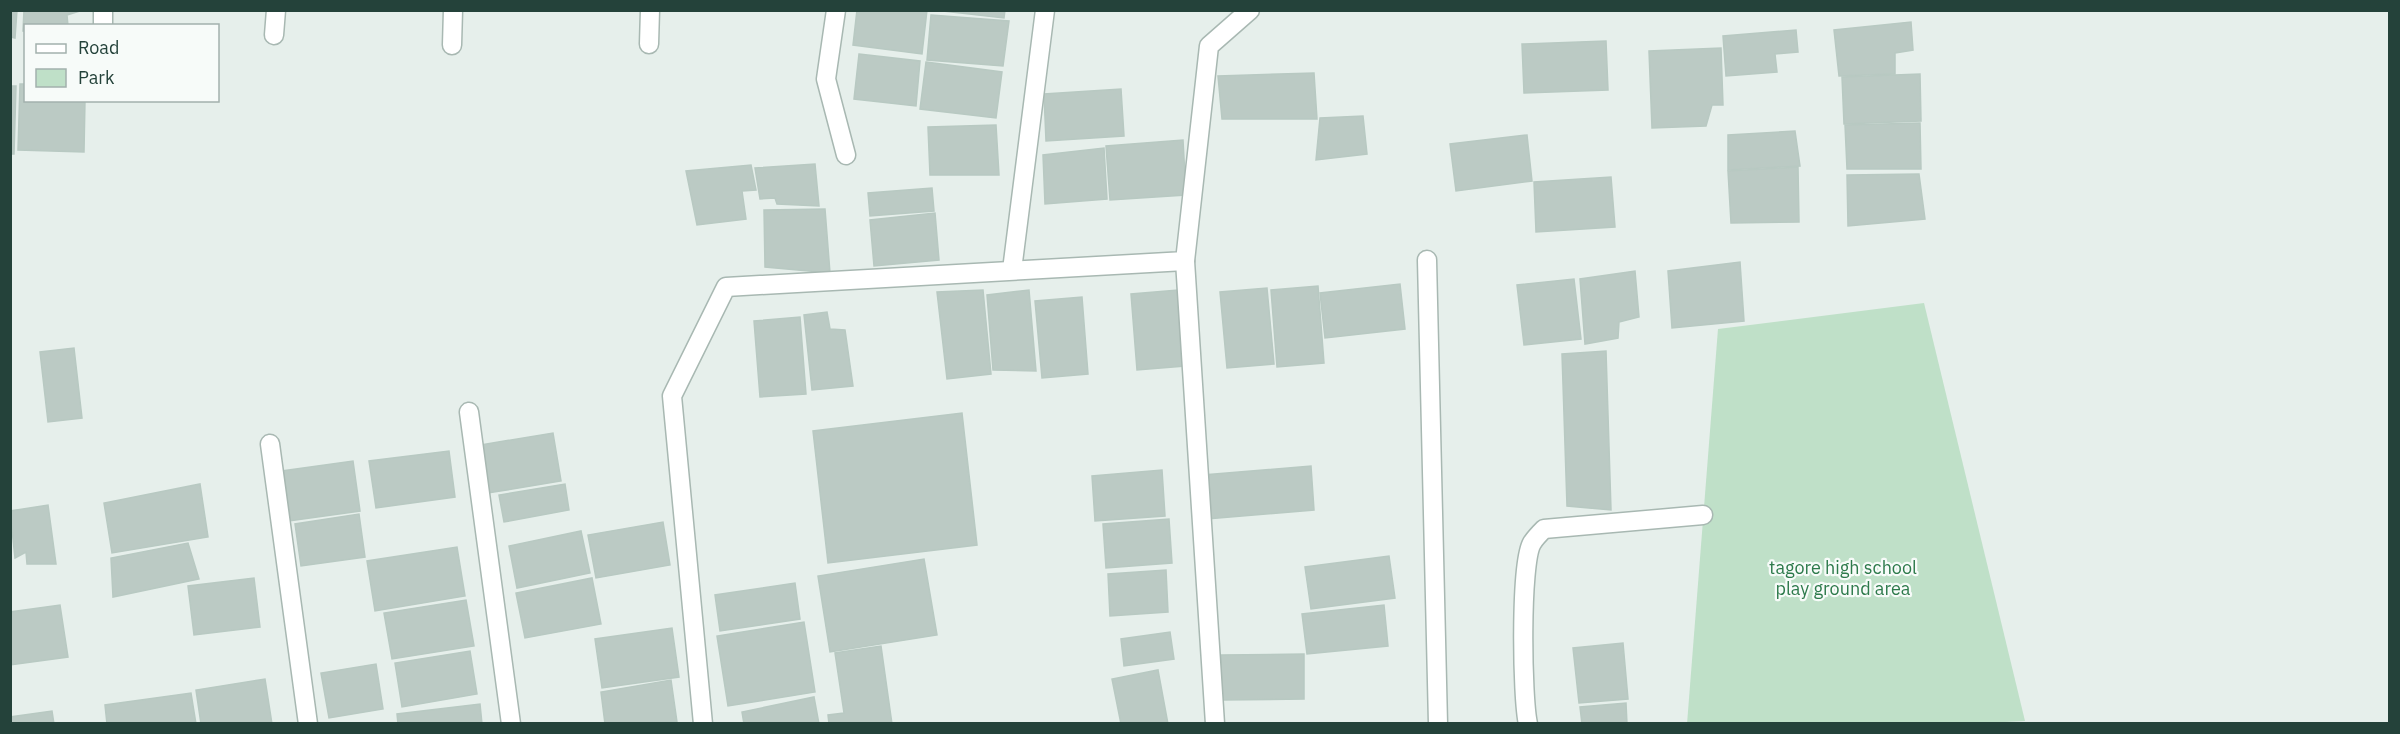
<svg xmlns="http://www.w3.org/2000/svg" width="2400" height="734" font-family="'IBM Plex Sans',sans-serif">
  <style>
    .green { fill: #bfe0c8 }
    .building { fill: #bbcac4; stroke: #b8c9c2; stroke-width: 1.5 }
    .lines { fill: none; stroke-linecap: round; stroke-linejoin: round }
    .minor-casing { stroke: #a8b8b2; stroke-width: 21 }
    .minor { stroke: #fff; stroke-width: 18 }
    .labels { text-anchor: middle; stroke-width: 4.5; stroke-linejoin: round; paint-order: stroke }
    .park-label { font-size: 18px; fill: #2d7a4b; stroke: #f7fbf9 }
  </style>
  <rect width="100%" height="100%" fill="#e6efeb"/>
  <path class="green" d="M1924 303 2025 721 1965 724H1687L1718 329Z"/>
  <g class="building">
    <path d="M10 10H17L15 38 10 37Z"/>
    <path d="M24 10H83L67 15 68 26H26V31H23Z"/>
    <path d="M857 10H927L922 54 853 45Z"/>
    <path d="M934 10H1005L1004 18Z"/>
    <path d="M931 15 1009 21 1003 66 927 60Z"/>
    <path d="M1911 22 1913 50 1895 53V74L1839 76 1834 30Z"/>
    <path d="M1796 30 1798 52 1775 54 1777 72 1726 76 1723 36Z"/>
    <path d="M1606 41 1608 90 1524 93 1522 44Z"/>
    <path d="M1721 48 1723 105H1712L1706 126 1652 128 1649 51Z"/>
    <path d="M859 54 920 61 916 106 854 99Z"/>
    <path d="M926 62 1002 72 996 118 920 109Z"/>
    <path d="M1314 73 1317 119H1222L1218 76Z"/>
    <path d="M1920 74 1921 121 1844 124 1842 77Z"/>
    <path d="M20 84H26V100H85L84 152 18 150Z"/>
    <path d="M10 86H16L14 154H10Z"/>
    <path d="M1121 89 1124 136 1046 141 1044 94Z"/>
    <path d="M1363 116 1367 154 1316 160 1320 118Z"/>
    <path d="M1920 123 1921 169H1847L1845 125Z"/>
    <path d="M996 125 999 175H930L928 127Z"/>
    <path d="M1795 131 1800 166 1728 170V135Z"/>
    <path d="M1527 135 1532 181 1456 191 1450 144Z"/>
    <path d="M1183 140 1186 195 1110 200 1106 146Z"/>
    <path d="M1104 148 1107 199 1045 204 1043 155Z"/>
    <path d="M815 164 819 206 777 204 775 198 760 199 755 168Z"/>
    <path d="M751 165 756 190 742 191 746 219 697 225 686 171Z"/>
    <path d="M1798 167 1799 222 1731 223 1728 171Z"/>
    <path d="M1919 174 1925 219 1848 226 1847 175Z"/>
    <path d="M1611 177 1615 227 1536 232 1534 182Z"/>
    <path d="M932 188 934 211 870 216 868 193Z"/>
    <path d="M825 209 830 273 765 267 764 210Z"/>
    <path d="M935 213 939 260 874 266 870 220Z"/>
    <path d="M1740 262 1744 321 1672 328 1668 271Z"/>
    <path d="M1635 271 1639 317 1619 322 1618 338 1585 344 1580 279Z"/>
    <path d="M1574 279 1581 339 1524 345 1517 285Z"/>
    <path d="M1400 284 1405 329 1325 338 1320 293Z"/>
    <path d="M1318 286 1324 363 1277 367 1271 290Z"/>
    <path d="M1267 288 1274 364 1227 368 1220 292Z"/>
    <path d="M983 290 991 374 947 379 937 292Z"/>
    <path d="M1029 290 1036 371 993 370 987 295Z"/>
    <path d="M1178 290 1185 366 1137 370 1131 294Z"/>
    <path d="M1082 297 1088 374 1042 378 1035 301Z"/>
    <path d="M827 312 830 329 845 330 853 386 812 390 804 315Z"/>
    <path d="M800 317 806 394 760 397 754 321Z"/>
    <path d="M74 348 82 418 48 422 40 352Z"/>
    <path d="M1606 351 1611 510 1567 506 1562 354Z"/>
    <path d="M962 413 977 545 828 563 813 431Z"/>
    <path d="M553 433 561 481 488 493 480 445Z"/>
    <path d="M449 451 455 497 376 508 369 461Z"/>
    <path d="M353 461 360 511 289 521 282 471Z"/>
    <path d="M1311 466 1314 510 1207 519 1203 475Z"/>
    <path d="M1162 470 1165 516 1095 521 1092 476Z"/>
    <path d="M200 484 208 537 112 553 104 503Z"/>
    <path d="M565 484 569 510 504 522 499 495Z"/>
    <path d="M48 505 56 564H27L26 552 15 558 10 511Z"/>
    <path d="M359 514 365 557 301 566 295 524Z"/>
    <path d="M1169 519 1172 563 1106 568 1103 524Z"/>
    <path d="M663 522 670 565 596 578 588 535Z"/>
    <path d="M581 531 590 573 517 588 509 546Z"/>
    <path d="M188 543 199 579 113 597 111 558Z"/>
    <path d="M457 547 465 596 375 611 367 561Z"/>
    <path d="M1389 556 1395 598 1311 609 1305 567Z"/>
    <path d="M924 559 937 635 830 652 818 576Z"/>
    <path d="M1166 570 1168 612 1110 616 1108 574Z"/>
    <path d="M254 578 260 627 194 635 188 586Z"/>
    <path d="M592 578 601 624 525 638 516 593Z"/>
    <path d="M795 583 800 619 720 631 715 595Z"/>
    <path d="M466 600 474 646 392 659 384 613Z"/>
    <path d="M60 605 68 657 10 665V612Z"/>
    <path d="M1384 605 1388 646 1307 654 1302 614Z"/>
    <path d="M804 622 815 692 728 706 717 636Z"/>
    <path d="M672 628 679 677 602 688 595 639Z"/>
    <path d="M1170 632 1174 659 1124 666 1121 639Z"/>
    <path d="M1623 643 1628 699 1579 703 1573 648Z"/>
    <path d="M881 646 892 724H829L828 715 844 713 835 653Z"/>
    <path d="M470 651 477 694 402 707 395 663Z"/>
    <path d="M1304 654V699L1221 700V655Z"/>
    <path d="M376 664 383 709 329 718 321 673Z"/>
    <path d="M1158 670 1168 724H1121L1112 679Z"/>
    <path d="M265 679 272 724H201L196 690Z"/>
    <path d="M671 680 677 722 605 724 601 692Z"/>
    <path d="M191 693 196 724H107L105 705Z"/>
    <path d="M814 697 819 724H744L742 712Z"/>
    <path d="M1626 703 1627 724H1582L1580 707Z"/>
    <path d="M480 704 482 724H398L397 714Z"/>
    <path d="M52 711 54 724H10V717Z"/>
  </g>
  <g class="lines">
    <g class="minor-casing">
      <g id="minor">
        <path d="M836 10 826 79 846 155"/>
        <path d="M103 26V10"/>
        <path d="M274 35 276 10"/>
        <path d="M649 44 650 10"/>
        <path d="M452 45 453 10"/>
        <path d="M1427 260 1438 724"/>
        <path d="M1185 261 1215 724"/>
        <path d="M1012 270 1045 10"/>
        <path d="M469 412 511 724"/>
        <path d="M270 444 308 724"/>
        <path d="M703 724 672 396 726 287 1185 261 1209 46 1250 10"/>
        <path d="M1528 724C1522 698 1520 563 1532 543 1535 538 1540 533 1544 529L1703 515"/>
      </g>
    </g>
    <use href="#minor" class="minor"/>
  </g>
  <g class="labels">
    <g class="park-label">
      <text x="1843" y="574">tagore high school<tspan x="1843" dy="21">play ground area</tspan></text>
    </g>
  </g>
  <rect width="2400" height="734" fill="none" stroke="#24423a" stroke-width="24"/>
  <rect x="24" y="24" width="195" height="78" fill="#f7fbf9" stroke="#a3b1ad" stroke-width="1.5"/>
  <rect x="36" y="44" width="30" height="9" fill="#ffffff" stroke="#a3b1ad" stroke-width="1.5"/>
  <text x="78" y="54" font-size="18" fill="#24423a">Road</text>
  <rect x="36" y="69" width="30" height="18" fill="#bfe0c8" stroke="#a3b1ad" stroke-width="1.5"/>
  <text x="78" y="84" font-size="18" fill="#24423a">Park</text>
</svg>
